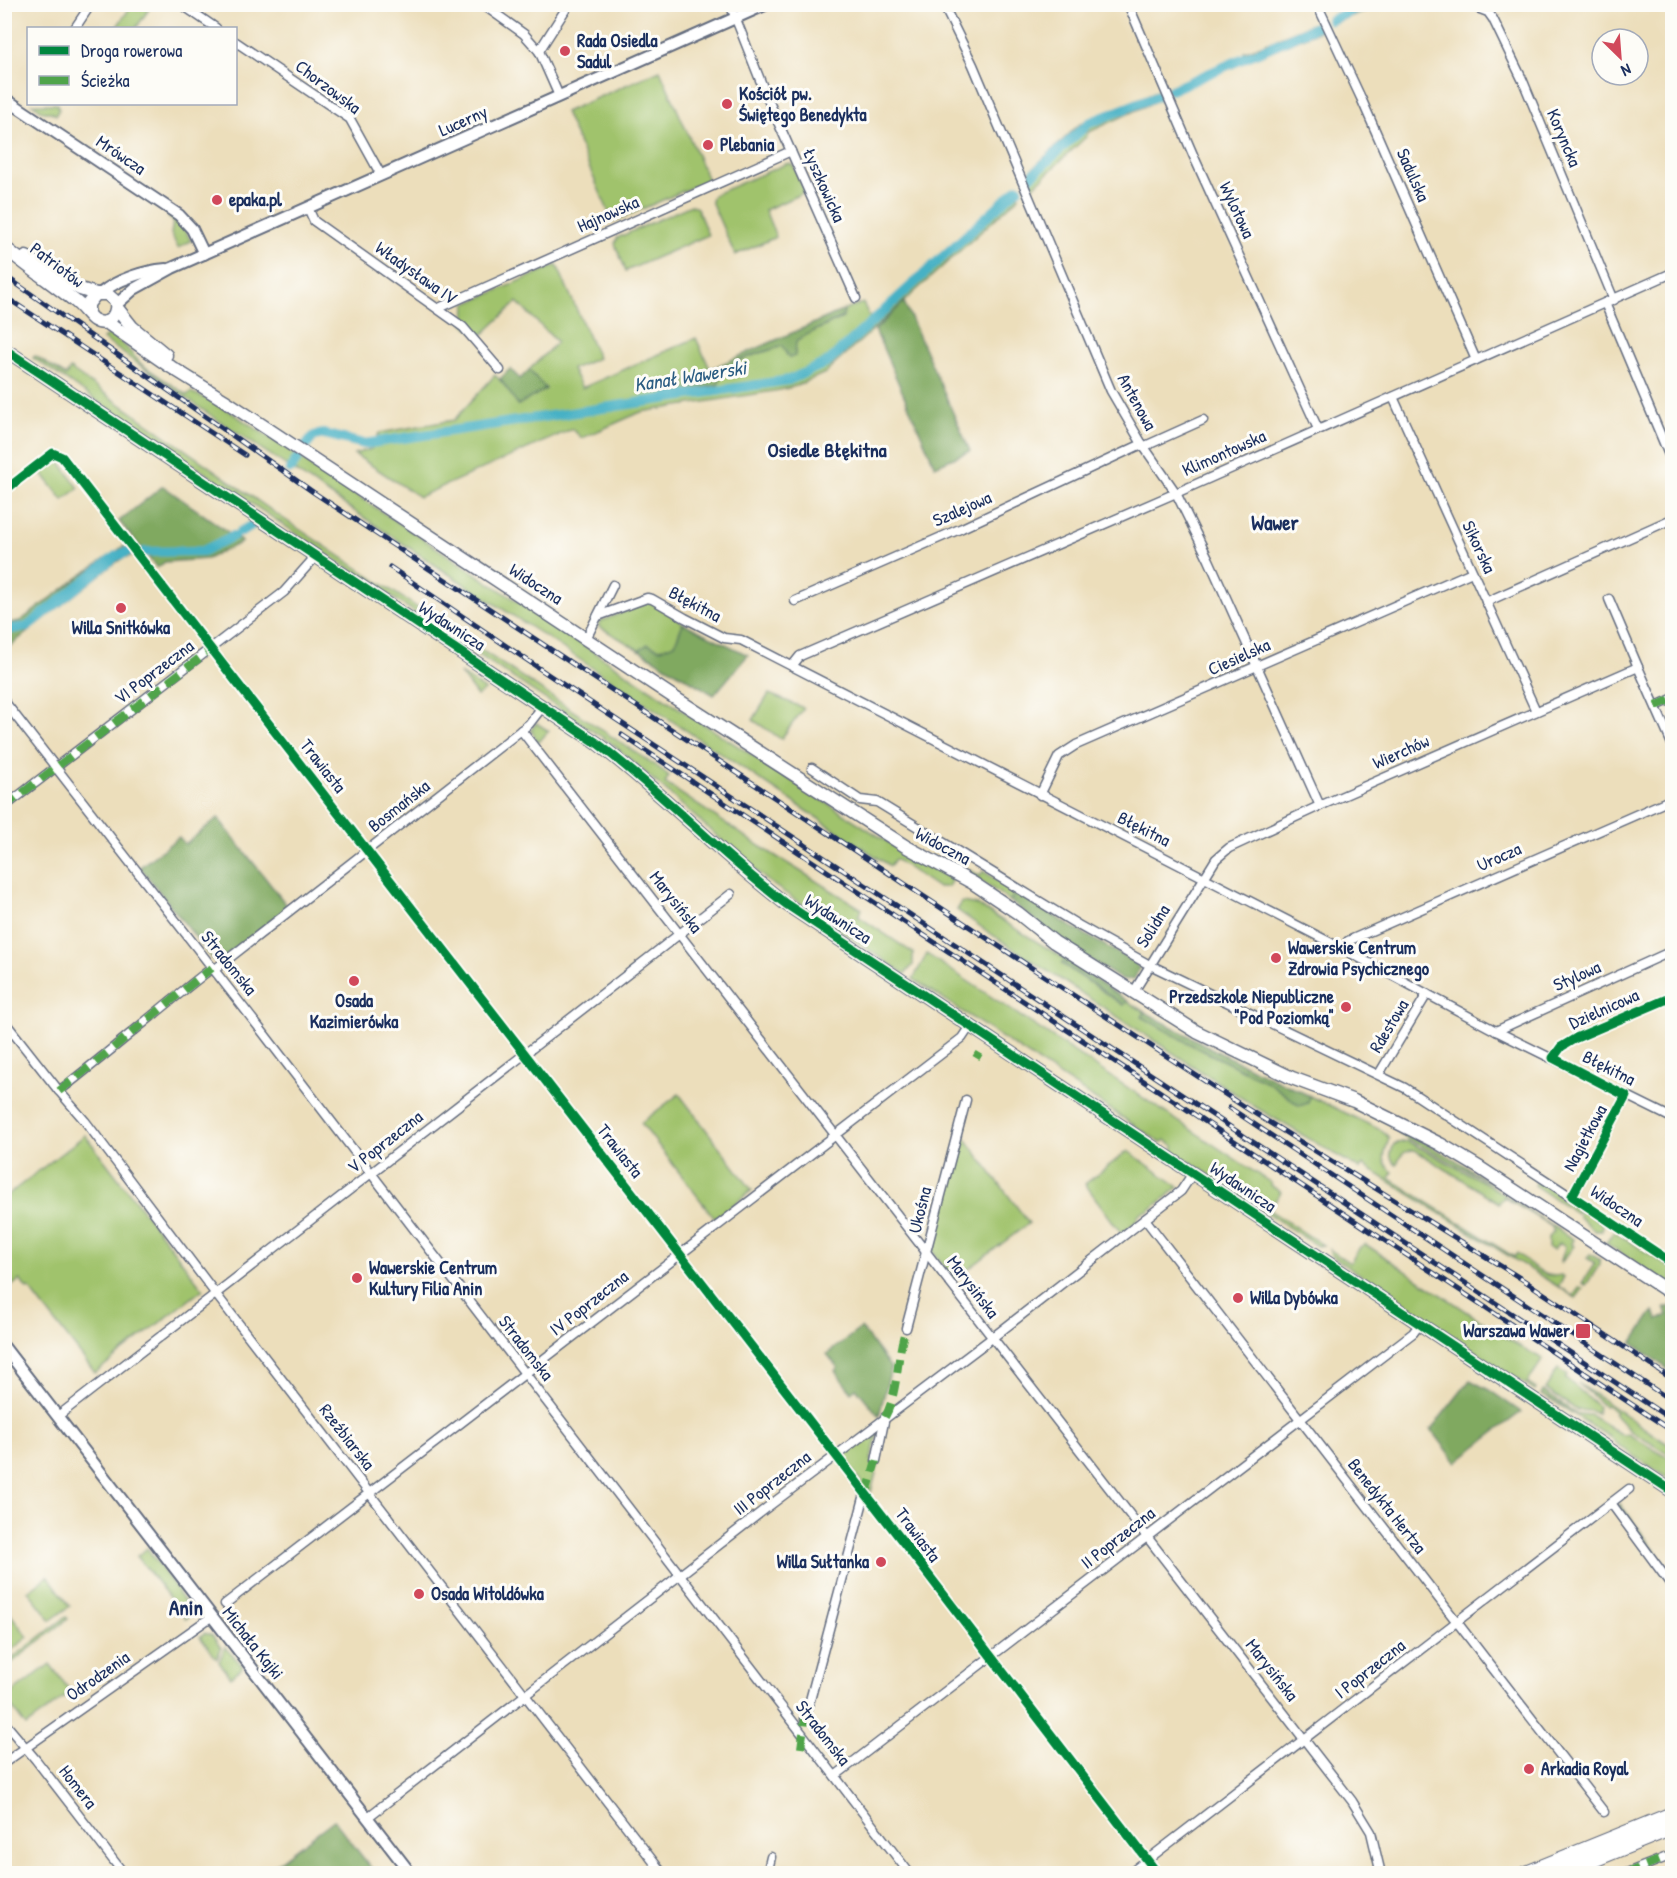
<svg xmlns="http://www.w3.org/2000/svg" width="1677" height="1878" font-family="'Patrick Hand',sans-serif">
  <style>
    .green { fill: #a0c36c; stroke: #5e7965; stroke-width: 1.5 }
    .forest { fill: #80a960; stroke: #4e6c5f; stroke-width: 1.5 }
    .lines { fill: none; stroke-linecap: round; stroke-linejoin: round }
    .canal { stroke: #47b1c5; stroke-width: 10 }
    .minor-casing { stroke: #646c7f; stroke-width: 11 }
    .tertiary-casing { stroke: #646c7f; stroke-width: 14 }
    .secondary-casing { stroke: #646c7f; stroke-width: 15 }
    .primary-casing { stroke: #646c7f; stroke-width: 16 }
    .minor { stroke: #fff; stroke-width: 8 }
    .tertiary { stroke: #fff; stroke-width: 10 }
    .secondary { stroke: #fff; stroke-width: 12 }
    .primary { stroke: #fff; stroke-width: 14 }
    .rail-casing { stroke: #1b2f5e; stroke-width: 5 }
    .rail { stroke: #fdfcf7; stroke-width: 3; stroke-dasharray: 9; stroke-linecap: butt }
    .quiet { stroke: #4fa44a; stroke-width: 8; stroke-dasharray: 15 8; stroke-linecap: butt }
    .cycleway-casing { stroke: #fdfcf7; stroke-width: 13 }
    .cycleway { stroke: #00873e; stroke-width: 9 }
    .poi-dot { fill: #d1495b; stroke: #fdfcf7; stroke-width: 2 }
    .labels { text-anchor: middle; stroke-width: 6; stroke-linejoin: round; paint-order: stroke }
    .poi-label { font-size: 18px; font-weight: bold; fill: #1b2f5e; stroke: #fdfcf7; text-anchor: start }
    .street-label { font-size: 18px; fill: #1b2f5e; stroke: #fdfcf7 }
    .water-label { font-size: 20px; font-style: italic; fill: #2a5c82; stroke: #fdfcf7 }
    .neighbourhood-label { font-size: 20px; font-weight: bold; fill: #1b2f5e; stroke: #fdfcf7 }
    .quarter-label { font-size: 21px; font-weight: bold; fill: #1b2f5e; stroke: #fdfcf7 }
  </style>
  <rect width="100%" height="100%" fill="#fdfcf7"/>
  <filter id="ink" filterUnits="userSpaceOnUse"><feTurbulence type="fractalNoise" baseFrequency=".0167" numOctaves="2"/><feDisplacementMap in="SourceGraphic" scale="12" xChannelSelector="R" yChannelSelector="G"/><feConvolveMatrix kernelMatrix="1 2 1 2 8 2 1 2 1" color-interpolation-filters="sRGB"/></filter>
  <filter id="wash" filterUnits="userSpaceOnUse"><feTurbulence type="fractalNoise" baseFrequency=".008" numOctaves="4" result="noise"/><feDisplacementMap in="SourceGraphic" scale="24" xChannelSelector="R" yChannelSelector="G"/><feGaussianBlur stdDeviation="1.35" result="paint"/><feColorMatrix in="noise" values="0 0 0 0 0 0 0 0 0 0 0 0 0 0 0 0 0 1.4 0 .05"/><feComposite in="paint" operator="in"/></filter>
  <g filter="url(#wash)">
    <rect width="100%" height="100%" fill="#ecdebb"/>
    <g class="green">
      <path d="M1359 4 1376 5 1369 8 1370 9 1334 23 1332 17Z"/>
      <path d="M132 5H152L136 28H116Z"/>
      <path d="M1319 21 1323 29 1172 93 1169 88 1244 55V52Z"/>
      <path d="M660 70 708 180 613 222 565 112Z"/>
      <path d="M1159 90 1162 98 1087 133V136L1033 187 1027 174 1081 123Z"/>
      <path d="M32 104H57L59 109 56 115 51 112H44Z"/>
      <path d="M788 163 793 165 805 192 765 210 776 237 735 255 711 201 713 195Z"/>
      <path d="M1015 187 1019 197 825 373 796 386 780 390 641 412 582 438 572 429 419 497 354 454 371 449 379 433 454 420 495 375 509 390 518 405 546 389 529 370 557 342 517 302 479 338 465 324 466 304 557 265 598 358 572 369 582 388 696 338 710 369 666 389 668 395 717 385C727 358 757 355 782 346L789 358 796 342 808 334 843 318 844 310 863 303 871 320Z"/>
      <path d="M691 205 697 208 708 235 626 271 615 244 617 238Z"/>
      <path d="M170 214 183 226 191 241 178 248 171 234 173 221 168 217Z"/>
      <path d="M110 334 125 346 141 364 187 395 191 392 220 405 691 716 905 853 952 879 948 887H937L895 859 890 866 810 813 558 645 441 569 209 414 103 339Z"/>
      <path d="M35 356 66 376 70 369 278 515 662 770 669 776 665 783 761 847 862 909 858 916 913 953V965L905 974 769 882 614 745 33 358Z"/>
      <path d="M60 462 79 488 63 500 40 471 50 463Z"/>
      <path d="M648 602 654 603 683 623 675 644 660 649 648 644 639 650 598 626 601 621Z"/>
      <path d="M460 673 485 690 477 696Z"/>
      <path d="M769 694 804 708 781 739 753 720Z"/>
      <path d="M536 723 549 731 538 742 531 730Z"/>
      <path d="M968 869 980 876 983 871 1016 892 1010 901 967 871Z"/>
      <path d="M962 902 977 905 1065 959 1062 964 1123 1005 1127 1001 1145 1012 1143 1017 1190 1044 1271 1084 1299 1106 1308 1103 1310 1096 1383 1131 1389 1138C1385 1152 1379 1162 1393 1172L1389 1178 1514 1257 1517 1253C1531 1263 1541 1280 1561 1275L1564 1277 1558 1286 1573 1296 1580 1287 1583 1289 1576 1298 1363 1165 1360 1169 1257 1108 991 934 957 910Z"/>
      <path d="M927 954 1271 1183 1270 1185 1281 1192 1269 1210 1323 1245 1317 1246 1173 1151 1174 1146 1165 1140 1161 1143 913 979Z"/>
      <path d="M679 1094 752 1190 715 1219 641 1123Z"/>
      <path d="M1405 1132 1454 1159 1493 1184 1399 1134Z"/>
      <path d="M85 1135 203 1289 95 1373 29 1288 27 1289 20 1280 4 1291 5 1197Z"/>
      <path d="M963 1135 1029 1223 954 1280 933 1252Z"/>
      <path d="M1407 1141 1486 1183 1573 1239 1571 1244 1574 1246 1560 1264 1565 1247 1559 1243 1554 1250 1548 1248V1237L1554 1232 1551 1226 1504 1197 1499 1203 1415 1150C1405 1150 1399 1155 1397 1165 1388 1158 1390 1154 1394 1144Z"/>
      <path d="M1128 1151 1179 1187 1147 1212 1145 1211 1137 1217 1138 1220 1121 1233 1085 1184Z"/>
      <path d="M1537 1180 1579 1208 1576 1213 1534 1185Z"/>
      <path d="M1581 1209 1602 1223V1231H1595L1579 1217 1578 1215Z"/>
      <path d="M1614 1231 1672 1269V1287L1606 1243Z"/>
      <path d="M1365 1244 1519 1346 1543 1359 1527 1383 1536 1389 1535 1391 1331 1255 1329 1249 1350 1263 1360 1247Z"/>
      <path d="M1590 1254 1600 1260V1264L1586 1285 1582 1283 1595 1263 1587 1258Z"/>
      <path d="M1558 1369 1567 1375 1565 1379 1575 1386 1599 1407 1597 1414 1591 1411 1577 1410 1545 1389Z"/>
      <path d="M1578 1383 1672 1447V1456L1630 1431 1614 1414 1616 1412 1606 1405 1604 1406Z"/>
      <path d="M1543 1391 1577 1414 1590 1415 1623 1435 1628 1434 1672 1460V1481L1615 1443 1611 1438 1555 1402 1541 1394Z"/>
      <path d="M879 1428 871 1460 879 1462 871 1492 865 1488 842 1455Z"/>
      <path d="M147 1548 178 1591 177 1593 193 1610 192 1614 186 1619 137 1556Z"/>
      <path d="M48 1576 70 1606 51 1620 28 1591Z"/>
      <path d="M5 1607 28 1637 5 1655Z"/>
      <path d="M66 1617 68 1619 5 1668V1664Z"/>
      <path d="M204 1633 212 1635 221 1648 217 1659 200 1637Z"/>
      <path d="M225 1647 242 1665V1668L231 1677 219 1662Z"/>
      <path d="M50 1664 71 1692 26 1726 5 1698Z"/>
    </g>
    <g class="forest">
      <path d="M904 302 970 451 935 466 875 330Z"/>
      <path d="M844 310 843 317 808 334 796 342 795 356 789 358 782 346C757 355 726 358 718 385L668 395 665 389Z"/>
      <path d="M510 369 520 379 529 370 546 389 518 405 500 379Z"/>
      <path d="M163 486 242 542 207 559 165 562 157 568 119 521Z"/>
      <path d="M124 546 131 556 123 558 111 566 5 650V624L20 621 86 572Z"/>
      <path d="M683 623 748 655 714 695 639 650 648 644 660 649 675 644Z"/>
      <path d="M218 818 289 908 220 961 215 962 140 867 179 837 185 844Z"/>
      <path d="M1016 892 1065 923 1136 963 1139 969 1134 979 1122 980 1067 945 1010 901Z"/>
      <path d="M1065 959 1127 1001 1124 1005 1062 963Z"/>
      <path d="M1145 1012 1220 1053 1310 1096 1308 1103 1300 1106 1271 1084 1190 1044 1142 1017Z"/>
      <path d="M1672 1306V1372L1632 1343 1652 1313 1654 1312 1658 1320 1668 1315 1665 1308Z"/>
      <path d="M861 1328 891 1368 879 1416 856 1388 851 1392 835 1371 838 1368 827 1354Z"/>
      <path d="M1470 1380 1489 1390 1521 1412 1456 1462 1431 1429Z"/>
      <path d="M1620 1504 1672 1573V1577L1618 1506Z"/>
      <path d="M334 1820 375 1873H264Z"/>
    </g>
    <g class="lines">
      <g class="canal">
        <path d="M1331 20 1367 4"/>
        <path d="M1171 90 1320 25"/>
        <path d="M1030 177 1089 123 1159 95"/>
        <path d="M306 446 314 436 324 434 364 444 789 380 828 362 1018 188"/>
        <path d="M290 469 298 458"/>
        <path d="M240 532 252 525"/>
        <path d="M144 552 203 551 233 536"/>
        <path d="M4 630 27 627 116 556 127 552"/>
      </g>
    </g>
  </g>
  <g filter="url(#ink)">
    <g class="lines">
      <g class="minor-casing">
        <g id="minor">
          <path d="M181 4 216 28"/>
          <path d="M482 4 524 34 539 51 559 96"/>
          <path d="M730 4 766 95 856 298"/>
          <path d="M943 4 973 65 1111 391 1142 444 1176 493 1209 560 1320 806"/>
          <path d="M1128 4 1194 157 1318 429"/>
          <path d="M1317 4 1361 98 1476 360"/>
          <path d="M1467 4 1488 12 1493 19 1523 81 1614 300"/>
          <path d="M75 28 91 4"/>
          <path d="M236 42 350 119 381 175"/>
          <path d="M539 51 569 4"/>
          <path d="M308 208 314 221 463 327 500 370"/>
          <path d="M1605 303 1672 462"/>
          <path d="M439 308 791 151"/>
          <path d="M1393 397 1536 711"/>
          <path d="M1143 447 1203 420"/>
          <path d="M4 491 53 453 62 457C426 930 796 1399 1158 1874"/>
          <path d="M1609 599 1638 667"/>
          <path d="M795 601 962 528 1142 444"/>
          <path d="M1486 602 1672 519"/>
          <path d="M598 616 647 598 652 599 685 618 724 638 741 640 1343 949 1496 1031 1672 1118"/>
          <path d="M586 639 613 585"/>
          <path d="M792 666 800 656 1176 493 1672 273"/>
          <path d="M4 701 261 1030 910 1874"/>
          <path d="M1656 706 1672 699"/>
          <path d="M521 730 1352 1801 1371 1832 1381 1874"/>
          <path d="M812 768 860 800 877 802 1078 925 1146 963 1405 1088 1672 1263"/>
          <path d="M1040 795 1059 756 1076 745 1472 572"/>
          <path d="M4 807 284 592 316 556"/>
          <path d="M1343 949 1348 941 1672 799"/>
          <path d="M214 970 529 724 543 706"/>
          <path d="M1133 993 1216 859 1229 848 1315 808 1638 667 1672 744"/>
          <path d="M4 1021 59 1091 85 1121 215 1293 663 1874"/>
          <path d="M1496 1031 1672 951"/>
          <path d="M1553 1058 1561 1047 1576 1038 1672 997"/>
          <path d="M1379 1074 1427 994"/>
          <path d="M59 1091C111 1051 160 1008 212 968"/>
          <path d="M1572 1196 1626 1096"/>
          <path d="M1145 1219 1604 1812"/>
          <path d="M906 1328 966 1100"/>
          <path d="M58 1416 731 894"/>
          <path d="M876 1461 885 1417"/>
          <path d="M1611 1503 1672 1586"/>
          <path d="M225 1604 962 1038 970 1026"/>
          <path d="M805 1719 865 1494"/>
          <path d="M4 1722 36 1760 124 1874"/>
          <path d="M4 1763 211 1617"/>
          <path d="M835 1776 1413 1333 1420 1324"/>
          <path d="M368 1817 769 1506 992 1338 1181 1191 1193 1173"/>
          <path d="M767 1874 771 1857"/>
          <path d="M1129 1874 1629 1489"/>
          <path d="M1624 1874 1672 1855"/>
        </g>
      </g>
      <g class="tertiary-casing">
        <g id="tertiary">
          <path d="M4 98 179 215 192 229 204 254"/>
          <path d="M101 293C118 279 144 271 166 269"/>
          <path d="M117 304 134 289 172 268 767 4"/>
          <path d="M4 1347 411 1874"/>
        </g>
      </g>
      <g class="secondary-casing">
        <g id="secondary">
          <path d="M4 247C27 266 52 283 75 301 82 306 90 318 94 320 108 329 118 314 116 302L107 294H96L88 304V311"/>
          <path d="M26 257 80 289 96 294"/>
          <path d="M117 308 132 327 166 355"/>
          <path d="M106 322 171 367 224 400 675 698 905 846 973 883 1018 913 1054 942 1197 1032 1292 1078 1354 1101 1440 1144 1480 1168 1672 1294"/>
          <path d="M4 349 597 743C663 793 720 854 786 904L1672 1491"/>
        </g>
      </g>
      <g class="primary-casing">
        <g id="primary">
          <path d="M1524 1874 1672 1814"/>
          <path d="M1559 1874 1672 1828"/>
        </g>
      </g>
      <use href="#minor" class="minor"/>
      <use href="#tertiary" class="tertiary"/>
      <use href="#secondary" class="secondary"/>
      <use href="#primary" class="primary"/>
      <g class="rail-casing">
        <g id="rail">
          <path d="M4 275 313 492 1041 974 1246 1108 1525 1281 1672 1379"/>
          <path d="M4 296 245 455"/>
          <path d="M390 567 549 675 1672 1420"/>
          <path d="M622 735 1672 1431"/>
          <path d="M1230 1108 1672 1401"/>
        </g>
      </g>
      <use href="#rail" class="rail"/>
      <g class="quiet">
        <path d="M1656 706 1672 699"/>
        <path d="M4 807 210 650"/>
        <path d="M976 1058 979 1053"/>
        <path d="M59 1091C111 1051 160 1008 212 968"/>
        <path d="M885 1417C899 1392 896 1356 906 1328"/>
        <path d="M865 1494 868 1489 876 1461"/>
        <path d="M801 1748 805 1719"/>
        <path d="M1624 1874 1672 1855"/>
      </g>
      <g class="cycleway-casing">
        <g id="cycleway">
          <path d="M4 349 597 743C663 793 720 854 786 904L1672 1491"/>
          <path d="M4 491 53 453 62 457C426 930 796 1399 1158 1874"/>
          <path d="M1672 997 1576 1038 1561 1047 1553 1058 1626 1096 1572 1196 1672 1263"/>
        </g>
      </g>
      <use href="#cycleway" class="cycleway"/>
    </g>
  </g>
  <g class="poi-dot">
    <circle cx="565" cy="51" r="6"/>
    <circle cx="727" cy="104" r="6"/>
    <circle cx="708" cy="145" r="6"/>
    <circle cx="217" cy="200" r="6"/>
    <circle cx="121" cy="608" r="6"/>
    <circle cx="1276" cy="958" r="6"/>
    <circle cx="354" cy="981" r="6"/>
    <circle cx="1346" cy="1007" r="6"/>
    <circle cx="357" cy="1278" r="6"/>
    <circle cx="1238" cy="1298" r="6"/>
    <rect x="1575" y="1323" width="16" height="16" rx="3"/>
    <circle cx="881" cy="1562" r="6"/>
    <circle cx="419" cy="1594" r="6"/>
    <circle cx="1529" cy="1769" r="6"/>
  </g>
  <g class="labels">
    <g class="poi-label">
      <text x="577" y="47">Rada Osiedla<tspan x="577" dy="21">Sadul</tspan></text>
      <text x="739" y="100">Kościół pw.<tspan x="739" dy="21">Świętego Benedykta</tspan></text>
      <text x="720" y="151">Plebania</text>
      <text x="229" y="206">epaka.pl</text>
      <text x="121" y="634" text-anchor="middle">Willa Snitkówka</text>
      <text x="1288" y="954">Wawerskie Centrum<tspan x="1288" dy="21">Zdrowia Psychicznego</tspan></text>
      <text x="1334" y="1003" text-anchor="end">Przedszkole Niepubliczne<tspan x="1334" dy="21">"Pod Poziomką"</tspan></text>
      <text x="354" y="1007" text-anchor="middle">Osada<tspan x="354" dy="21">Kazimierówka</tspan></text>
      <text x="369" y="1274">Wawerskie Centrum<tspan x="369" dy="21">Kultury Filia Anin</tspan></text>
      <text x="1250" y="1304">Willa Dybówka</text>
      <text x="1570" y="1337" text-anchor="end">Warszawa Wawer</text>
      <text x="869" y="1568" text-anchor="end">Willa Sułtanka</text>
      <text x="431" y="1600">Osada Witoldówka</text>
      <text x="1541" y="1775">Arkadia Royal</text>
    </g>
    <g class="street-label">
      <text transform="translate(328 87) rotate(37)" y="6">Chorzowska</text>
      <text transform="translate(463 121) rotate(-24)" y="6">Lucerny</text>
      <text transform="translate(1564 138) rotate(67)" y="6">Koryncka</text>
      <text transform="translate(121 155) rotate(34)" y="6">Mrówcza</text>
      <text transform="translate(1413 175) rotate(66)" y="6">Sadulska</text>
      <text transform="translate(824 185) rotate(66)" y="6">Łyszkowicka</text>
      <text transform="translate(1237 210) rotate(65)" y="6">Wylotowa</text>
      <text transform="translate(608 214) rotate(-24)" y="6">Hajnowska</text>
      <text transform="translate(57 265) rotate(37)" y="6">Patriotów</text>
      <text transform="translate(416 273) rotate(35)" y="6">Władysława IV</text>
      <text transform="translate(1137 402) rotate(61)" y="6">Antenowa</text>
      <text transform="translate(1224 453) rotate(-24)" y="6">Klimontowska</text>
      <text transform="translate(962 509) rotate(-24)" y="6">Szalejowa</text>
      <text transform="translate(1479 547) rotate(65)" y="6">Sikorska</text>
      <text transform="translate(536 584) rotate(33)" y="6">Widoczna</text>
      <text transform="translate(695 604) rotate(28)" y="6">Błękitna</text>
      <text transform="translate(452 626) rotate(33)" y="6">Wydawnicza</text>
      <text transform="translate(1239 657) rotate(-24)" y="6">Ciesielska</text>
      <text transform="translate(154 672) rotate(-37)" y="6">VI Poprzeczna</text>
      <text transform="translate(1401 752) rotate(-24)" y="6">Wierchów</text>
      <text transform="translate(323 766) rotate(52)" y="6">Trawiasta</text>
      <text transform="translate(399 806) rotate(-38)" y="6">Bosmańska</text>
      <text transform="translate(1144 829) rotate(27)" y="6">Błękitna</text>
      <text transform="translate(943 846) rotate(28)" y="6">Widoczna</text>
      <text transform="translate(1499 857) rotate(-24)" y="6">Urocza</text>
      <text transform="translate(676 902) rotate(52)" y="6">Marysińska</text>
      <text transform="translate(838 919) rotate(33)" y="6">Wydawnicza</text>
      <text transform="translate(1153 926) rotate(-58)" y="6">Solidna</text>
      <text transform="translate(229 963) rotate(51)" y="6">Stradomska</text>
      <text transform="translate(1577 976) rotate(-24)" y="6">Stylowa</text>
      <text transform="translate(1604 1009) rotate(-24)" y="6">Dzielnicowa</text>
      <text transform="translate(1389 1026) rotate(-59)" y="6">Rdestowa</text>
      <text transform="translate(1609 1068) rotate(27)" y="6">Błękitna</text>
      <text transform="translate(1585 1138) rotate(-62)" y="6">Nagietkowa</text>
      <text transform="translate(385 1142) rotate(-38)" y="6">V Poprzeczna</text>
      <text transform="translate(620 1151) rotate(52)" y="6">Trawiasta</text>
      <text transform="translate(1243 1187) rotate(34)" y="6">Wydawnicza</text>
      <text transform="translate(1617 1206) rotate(34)" y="6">Widoczna</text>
      <text transform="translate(920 1210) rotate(-76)" y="6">Ukośna</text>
      <text transform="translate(973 1287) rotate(53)" y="6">Marysińska</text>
      <text transform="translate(589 1303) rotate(-38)" y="6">IV Poprzeczna</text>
      <text transform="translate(526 1348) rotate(52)" y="6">Stradomska</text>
      <text transform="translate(347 1437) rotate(52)" y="6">Rzeźbiarska</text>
      <text transform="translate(772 1483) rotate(-38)" y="6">III Poprzeczna</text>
      <text transform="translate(1387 1506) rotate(52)" y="6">Benedykta Hertza</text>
      <text transform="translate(918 1535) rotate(53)" y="6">Trawiasta</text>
      <text transform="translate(1118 1538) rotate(-38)" y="6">II Poprzeczna</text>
      <text transform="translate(253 1643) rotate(52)" y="6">Michała Kajki</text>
      <text transform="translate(1370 1669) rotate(-38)" y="6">I Poprzeczna</text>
      <text transform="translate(1272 1670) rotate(52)" y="6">Marysińska</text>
      <text transform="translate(98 1676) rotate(-35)" y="6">Odrodzenia</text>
      <text transform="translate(823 1733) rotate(52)" y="6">Stradomska</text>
      <text transform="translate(78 1787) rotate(52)" y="6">Homera</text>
    </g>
    <g class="water-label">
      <text transform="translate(690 376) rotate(-9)" y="7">Kanał Wawerski</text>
    </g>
    <g class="neighbourhood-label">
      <text x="827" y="457">Osiedle Błękitna</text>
    </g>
    <g class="quarter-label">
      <text x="1275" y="530">Wawer</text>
      <text x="186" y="1615">Anin</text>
    </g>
  </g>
  <rect width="1677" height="1878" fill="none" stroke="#fdfcf7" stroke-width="24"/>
  <rect x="27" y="27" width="210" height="78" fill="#fdfcf7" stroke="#a3aaba" stroke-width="1.5"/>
  <rect x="39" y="46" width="30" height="9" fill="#00873e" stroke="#a3aaba" stroke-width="1.5"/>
  <text x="81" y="57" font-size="18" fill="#1b2f5e">Droga rowerowa</text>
  <rect x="39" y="76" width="30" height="9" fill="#4fa44a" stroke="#a3aaba" stroke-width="1.5"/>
  <text x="81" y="87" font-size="18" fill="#1b2f5e">Ścieżka</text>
  <g transform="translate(1620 57) rotate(155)"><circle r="28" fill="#fdfcf7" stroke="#a3aaba" stroke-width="1.5"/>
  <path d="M0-4.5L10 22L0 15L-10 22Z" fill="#d1495b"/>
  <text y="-9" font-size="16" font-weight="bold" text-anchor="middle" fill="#1b2f5e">N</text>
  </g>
</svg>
